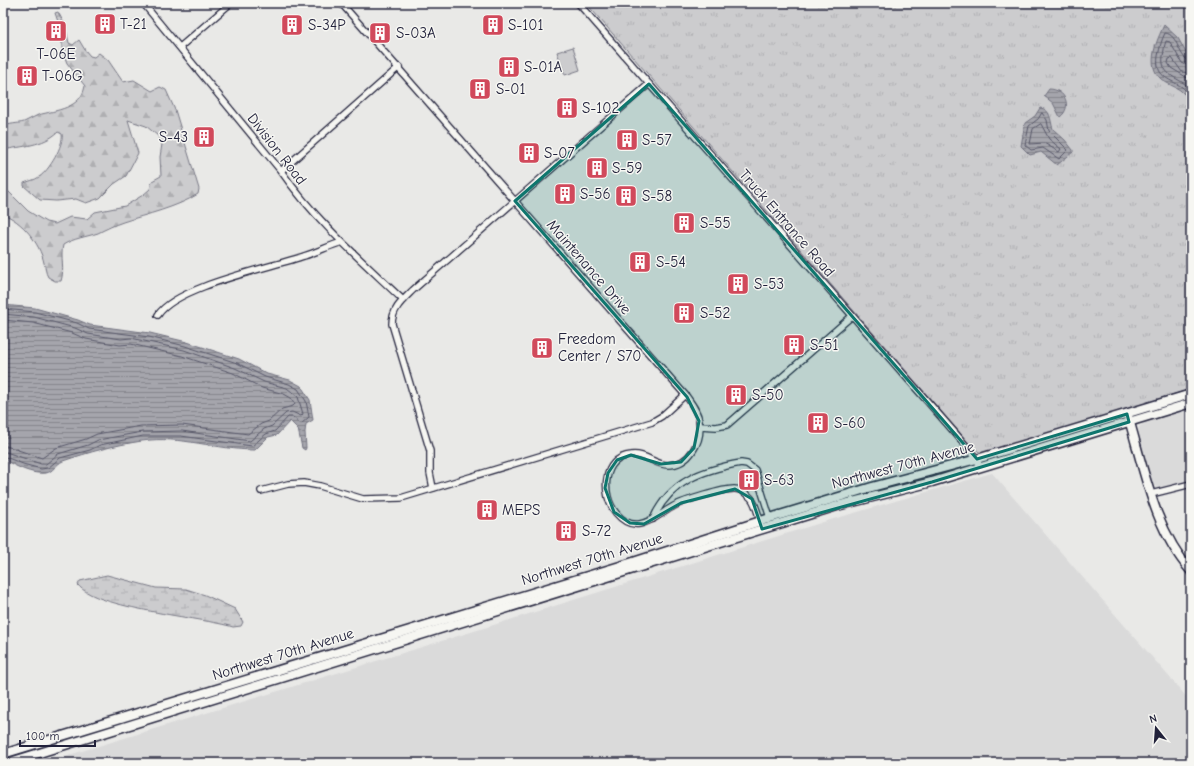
<svg xmlns="http://www.w3.org/2000/svg" width="1194" height="766" font-family="'Comic Neue',sans-serif">
  <style>
    .built { fill: #dadada }
    .grass { fill: url(#grass-tufts); stroke: #777784 }
    .forest { fill: url(#forest-firs); stroke: #777784 }
    .wetland { fill: url(#wetland-marsh); stroke: #777784 }
    .pitch { fill: #ccccce; stroke: #777784 }
    .water { fill: url(#water-rules); stroke: #71717f }
    .lines { fill: none; stroke-linecap: round; stroke-linejoin: round }
    .shore { stroke: #565668; stroke-width: 1 }
    .street-casing { stroke: #22223b; stroke-width: 8 }
    .secondary-casing { stroke: #22223b; stroke-width: 11 }
    .street { stroke: #f6f6f2; stroke-width: 5.5 }
    .secondary { stroke: #f6f6f2; stroke-width: 8 }
    .marked { fill: #0f766e; fill-opacity: 0.2; stroke: #0f766e; stroke-width: 3; stroke-linejoin: round }
    .labels { text-anchor: middle; stroke-width: 3; stroke-linejoin: round; paint-order: stroke }
    .poi-label { font-size: 15px; fill: #22223b; stroke: #f6f6f2; text-anchor: start }
    .street-label { font-size: 15px; fill: #22223b; stroke: #f6f6f2 }
  </style>
  <defs>
    <pattern id="grass-tufts" width="24" height="20" patternUnits="userSpaceOnUse"><rect width="24" height="20" fill="#ccccce"/><path d="M3 7l-1-3M5 7V3M7 7l1-3M15 17l-1-3M17 17v-4M19 17l1-3" fill="none" stroke="#afafb2"/></pattern>
    <pattern id="forest-firs" width="22" height="20" patternUnits="userSpaceOnUse"><rect width="22" height="20" fill="#ccccce"/><path d="M5 1l3.5 6h-7zM16 11l3.5 6h-7z" fill="#afafb2"/></pattern>
    <pattern id="wetland-marsh" width="20" height="14" patternUnits="userSpaceOnUse"><rect width="20" height="14" fill="#ccccce"/><path d="M1 5h8M5 5V1M11 12h8M15 12V8" fill="none" stroke="#afafb2"/></pattern>
    <pattern id="water-rules" width="6" height="5" patternUnits="userSpaceOnUse"><rect width="6" height="5" fill="#a5a5ac"/><path d="M0 2.5h6" fill="none" stroke="#86868d"/></pattern>
  </defs>
  <rect width="100%" height="100%" fill="#e9e9e7"/>
  <filter id="ink" filterUnits="userSpaceOnUse"><feTurbulence type="fractalNoise" baseFrequency=".025" numOctaves="2"/><feDisplacementMap in="SourceGraphic" scale="8" xChannelSelector="R" yChannelSelector="G"/><feConvolveMatrix kernelMatrix="1 2 1 2 8 2 1 2 1" color-interpolation-filters="sRGB"/></filter>
  <g filter="url(#ink)">
    <g class="built">
      <path d="M1191 405V480L1157 488 1151 483 1138 438 1139 427 1149 419Z"/>
      <path d="M992 473 1191 702V763H43L484 628 830 520Z"/>
    </g>
    <path class="grass" d="M586 3H1191V389L985 453 979 452 967 441Z"/>
    <path class="forest" d="M58 12 65 25 69 43 73 45 79 40 85 50 90 56 94 57 99 53 108 60 123 82 134 80 152 91 160 87 166 90 175 110 199 189 198 194C176 208 147 214 123 222 114 225 106 229 98 233 86 237 74 238 63 245 60 257 65 269 61 281H55L48 277C45 272 46 268 44 263 40 243 22 221 3 214V186L28 211 46 222 55 224 70 217 87 219 95 212 125 206 143 195 150 189 152 181 161 176 160 157 162 144 158 136 146 126 128 120 138 153 126 176 114 184 100 198 86 203 76 199 56 201 40 200 24 186V183C29 181 35 180 39 177 49 171 64 145 62 134L58 132C43 146 22 146 3 150V127C10 123 17 124 24 122 29 120 33 117 38 115 56 110 81 109 85 86L67 63 62 50V33L55 13Z"/>
    <path class="wetland" d="M107 575 156 588 186 589 205 595 235 609 243 622 241 626 233 627C201 617 97 609 78 585L80 581Z"/>
    <path class="pitch" d="M573 47 580 70 565 75 557 52Z"/>
    <g class="water">
      <path d="M1164 25 1178 38 1191 62V101C1187 97 1183 93 1180 90 1174 86 1167 84 1161 79 1145 65 1157 40 1164 25Z"/>
      <path d="M1049 89C1065 89 1073 107 1060 117L1053 103 1044 96Z"/>
      <path d="M1040 108C1051 109 1050 120 1053 129L1065 140 1073 150V152L1057 165 1041 152 1030 155 1021 146 1025 123 1035 116Z"/>
      <path d="M3 305 35 308 78 320 90 325 150 333 187 342 239 359 267 374 290 380 301 386 310 400 313 420 306 424 305 432 306 448 305 450 302 448 298 429 290 421 277 435 268 437 255 450C217 450 180 435 142 441 115 445 89 452 63 461 56 464 53 472 46 473 32 475 15 466 3 459Z"/>
    </g>
    <g class="lines">
      <g class="shore">
        <path d="M1191 61C1178 60 1179 34 1165 33 1161 41 1160 47 1158 56 1155 77 1168 78 1182 87 1185 89 1187 93 1191 95"/>
        <path d="M1191 67 1182 63 1170 42 1166 41C1164 46 1164 51 1163 56 1160 77 1180 77 1191 89"/>
        <path d="M1191 73 1182 72 1172 58 1169 59 1168 63 1171 68 1191 80"/>
        <path d="M1042 113 1047 120 1049 131 1068 150 1059 159 1043 148 1031 150 1025 145 1029 126 1038 119Z"/>
        <path d="M1041 124 1049 139 1061 149 1059 152 1044 143 1030 144 1033 129Z"/>
        <path d="M3 309 35 312 77 323 89 329 149 337 185 346 237 363 265 377 289 384 298 389 306 401 309 417 301 424 293 417H288L275 431 266 434 252 446 181 436H143L100 445 90 450 60 458 48 468 41 469 23 464 3 456"/>
        <path d="M3 314 34 317 75 328 88 334 121 339 131 338 184 350 235 368 264 382 287 388 298 397 303 414 301 416 292 412 286 413 272 426 264 429 250 441 182 431 142 432 98 440 88 445 58 454 46 464H41L3 451"/>
        <path d="M3 320 33 323 72 333 86 339 120 345 131 344 182 356 233 373 262 388 284 394 291 398 295 404 293 406 282 409 269 421 261 424 248 434 182 425 141 426 97 434 86 439 56 448 42 458 3 445"/>
      </g>
      <g class="street-casing">
        <g id="street">
          <path d="M143 3 281 171C315 220 360 259 403 300"/>
          <path d="M341 3 687 397C692 404 698 412 699 421 703 440 690 465 668 465 655 465 645 453 631 455 602 458 601 495 616 513 636 537 654 517 674 506 683 501 725 488 735 489 741 489 747 494 751 498 756 504 758 515 761 523"/>
          <path d="M578 3 956 434 977 459 980 468"/>
          <path d="M180 47 231 3"/>
          <path d="M281 171 399 67"/>
          <path d="M158 315C177 286 269 268 304 256 317 252 329 246 342 242"/>
          <path d="M700 426 716 427 727 425 852 316"/>
          <path d="M433 488 430 473V451L392 324C392 309 403 300 413 290L649 84"/>
          <path d="M261 491 288 484 304 483 320 486 363 499 401 498 652 422 662 416 685 395"/>
          <path d="M1151 494 1191 484"/>
          <path d="M653 519C670 481 702 470 741 463L747 464 755 470 770 518 768 520"/>
        </g>
      </g>
      <g class="secondary-casing">
        <g id="secondary">
          <path d="M1128 416C1144 469 1154 529 1191 571"/>
          <path d="M3 754 630 563 770 518 872 487 977 459 1191 394"/>
          <path d="M7 763 837 506 932 482 1191 403"/>
        </g>
      </g>
      <use href="#street" class="street"/>
      <use href="#secondary" class="secondary"/>
    </g>
  </g>
  <path class="marked" d="M649 84 977 459 1127 414 1129 422 932 482 762 529 752 499 735 489 681 503 644 524 630 523 614 512 605 488 608 473 617 460 631 455 661 464 681 462 694 448 699 421 687 397 515 201Z"/>
  <defs>
    <g id="building-square" transform="scale(1.15)"><rect x="-9" y="-9" width="18" height="18" rx="4" fill="#d1495b" stroke="#f6f6f2"/><path d="M-4-6H4V6H1V3H-1V6H-4ZM-2.5-4.3h1.7v1.8h-1.7ZM.8-4.3h1.7v1.8H.8ZM-2.5-1h1.7V.8h-1.7ZM.8-1h1.7V.8H.8Z" fill="#fff"/></g>
  </defs>
  <g fill-rule="evenodd">
    <use href="#building-square" x="105" y="24"/>
    <use href="#building-square" x="292" y="25"/>
    <use href="#building-square" x="493" y="25"/>
    <use href="#building-square" x="56" y="31"/>
    <use href="#building-square" x="380" y="33"/>
    <use href="#building-square" x="509" y="67"/>
    <use href="#building-square" x="27" y="76"/>
    <use href="#building-square" x="480" y="89"/>
    <use href="#building-square" x="567" y="108"/>
    <use href="#building-square" x="204" y="137"/>
    <use href="#building-square" x="627" y="140"/>
    <use href="#building-square" x="529" y="153"/>
    <use href="#building-square" x="597" y="168"/>
    <use href="#building-square" x="565" y="194"/>
    <use href="#building-square" x="626" y="196"/>
    <use href="#building-square" x="684" y="223"/>
    <use href="#building-square" x="640" y="262"/>
    <use href="#building-square" x="738" y="284"/>
    <use href="#building-square" x="684" y="313"/>
    <use href="#building-square" x="794" y="345"/>
    <use href="#building-square" x="542" y="348"/>
    <use href="#building-square" x="736" y="395"/>
    <use href="#building-square" x="818" y="423"/>
    <use href="#building-square" x="749" y="480"/>
    <use href="#building-square" x="487" y="510"/>
    <use href="#building-square" x="566" y="531"/>
  </g>
  <g class="labels">
    <g class="poi-label">
      <text x="120" y="29">T-21</text>
      <text x="308" y="30">S-34P</text>
      <text x="508" y="30">S-101</text>
      <text x="396" y="38">S-03A</text>
      <text x="56" y="59" text-anchor="middle">T-06E</text>
      <text x="524" y="72">S-01A</text>
      <text x="42" y="81">T-06G</text>
      <text x="496" y="94">S-01</text>
      <text x="582" y="113">S-102</text>
      <text x="188" y="142" text-anchor="end">S-43</text>
      <text x="642" y="145">S-57</text>
      <text x="544" y="158">S-07</text>
      <text x="612" y="173">S-59</text>
      <text x="580" y="199">S-56</text>
      <text x="642" y="201">S-58</text>
      <text x="700" y="228">S-55</text>
      <text x="656" y="267">S-54</text>
      <text x="754" y="289">S-53</text>
      <text x="700" y="318">S-52</text>
      <text x="558" y="344">Freedom<tspan x="558" dy="17">Center / S70</tspan></text>
      <text x="810" y="350">S-51</text>
      <text x="752" y="400">S-50</text>
      <text x="834" y="428">S-60</text>
      <text x="764" y="485">S-63</text>
      <text x="502" y="515">MEPS</text>
      <text x="582" y="536">S-72</text>
    </g>
    <g class="street-label">
      <text transform="translate(277 149) rotate(52)" y="5">Division Road</text>
      <text transform="translate(787 223) rotate(49)" y="5">Truck Entrance Road</text>
      <text transform="translate(589 267) rotate(49)" y="5">Maintenance Drive</text>
      <text transform="translate(903 465) rotate(-15)" y="5">Northwest 70th Avenue</text>
      <text transform="translate(592 559) rotate(-17)" y="5">Northwest 70th Avenue</text>
      <text transform="translate(283 654) rotate(-17)" y="5">Northwest 70th Avenue</text>
    </g>
  </g>
  <rect width="1194" height="766" fill="none" stroke="#f6f6f2" stroke-width="16"/>
  <rect x="8" y="8" width="1178" height="750" fill="none" stroke="#22223b" stroke-width="1.5" filter="url(#ink)"/>
  <g transform="translate(1156 728) rotate(343)" stroke="#f6f6f2" stroke-width="3" paint-order="stroke">
  <path d="M0-3L7 15L0 10L-7 15Z" fill="#22223b"/>
  <text y="-6" font-size="11" font-weight="bold" text-anchor="middle" fill="#22223b">N</text>
  </g>
  <path d="M20 740v6h75v-6" fill="none" stroke="#22223b" stroke-width="2"/>
  <text x="26" y="740" font-size="12" fill="#22223b" stroke="#f6f6f2" stroke-width="3" paint-order="stroke">100 m</text>
</svg>
